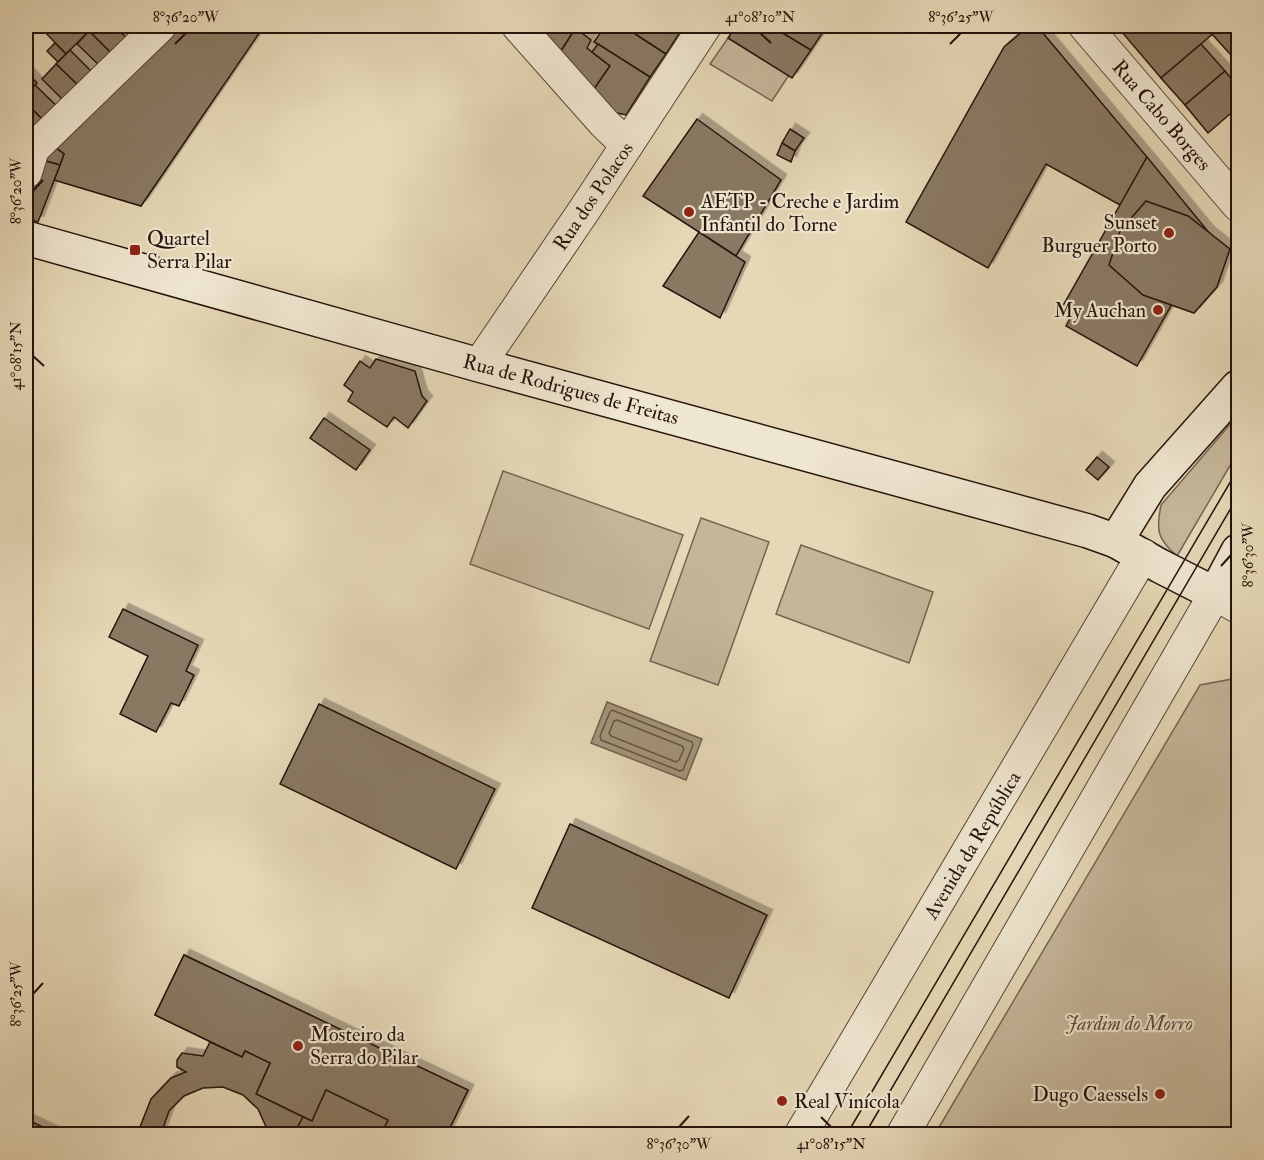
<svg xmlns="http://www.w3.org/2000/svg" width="1264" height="1160" font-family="'IM FELL Double Pica',serif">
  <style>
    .green { fill: #c5b69a; stroke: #756452; stroke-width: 1.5 }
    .water { fill: #a4957c; stroke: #71614e; stroke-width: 1.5 }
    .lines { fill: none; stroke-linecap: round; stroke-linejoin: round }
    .shore { stroke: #645443; stroke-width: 1.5 }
    .building { fill: #897964; stroke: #25120a; stroke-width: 1.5; filter: url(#shadow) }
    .street-casing { stroke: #554435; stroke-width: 34 }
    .secondary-casing { stroke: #25120a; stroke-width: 36 }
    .street { stroke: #efe6d0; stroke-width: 32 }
    .secondary { stroke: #efe6d0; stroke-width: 33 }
    .tram { stroke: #25120a; stroke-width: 1.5 }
    .ticks { fill: none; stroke: #25120a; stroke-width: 2 }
    .poi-dot { fill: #8f2418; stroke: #efe6d0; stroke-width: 2 }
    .labels { text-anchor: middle; stroke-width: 4.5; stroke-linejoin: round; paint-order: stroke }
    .street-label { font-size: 20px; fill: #25120a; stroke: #efe6d0 }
    .poi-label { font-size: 20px; fill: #25120a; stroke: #efe6d0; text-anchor: start }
    .park-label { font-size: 20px; font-style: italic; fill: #5d4b3c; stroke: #efe6d0 }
    .neatline { fill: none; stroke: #25120a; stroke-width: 2 }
    .ticks-label { font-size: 15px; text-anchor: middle; fill: #25120a }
  </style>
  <defs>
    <filter id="shadow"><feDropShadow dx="5.5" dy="-5.5" stdDeviation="0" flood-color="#0004"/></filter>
  </defs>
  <rect width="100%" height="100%" fill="#e6d8b7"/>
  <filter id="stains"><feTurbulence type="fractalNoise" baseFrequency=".00333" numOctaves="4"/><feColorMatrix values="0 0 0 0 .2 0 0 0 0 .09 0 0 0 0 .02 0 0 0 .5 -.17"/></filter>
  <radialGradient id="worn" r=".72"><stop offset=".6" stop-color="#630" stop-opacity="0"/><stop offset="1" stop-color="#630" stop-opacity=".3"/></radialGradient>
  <g class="green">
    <path d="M728 38 789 75 772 101 710 64Z"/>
    <path d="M1238 415V452L1177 556C1157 539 1156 530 1161 505Z"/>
    <path d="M503 471 683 535 649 629 470 564Z"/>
    <path d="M701 518 769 542 718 685 650 661Z"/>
    <path d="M801 545 933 592 909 663 776 614Z"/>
    <path d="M1238 678V1134H935L1200 685Z"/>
  </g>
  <path class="water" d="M607 702 702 739 686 780 591 743Z"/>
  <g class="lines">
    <g class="shore">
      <path d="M612 710 692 742 693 745 683 770 680 771 601 740 600 736 610 712Z"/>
      <path d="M617 720 682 746 684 749 679 760 676 762 611 736 609 733 614 721Z"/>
    </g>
  </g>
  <g class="building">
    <path d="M45 26H79L87 33 66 54 42 29Z"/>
    <path d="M94 26H114L135 46 120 62 89 31Z"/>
    <path d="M171 26H264L141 206 54 180 64 154 52 145Z"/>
    <path d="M541 26H577L559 54 538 30Z"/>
    <path d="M577 26H590L583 34 591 40 587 48 610 66 592 92 559 54Z"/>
    <path d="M605 26H623L666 54 650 77 594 42Z"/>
    <path d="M623 26H676L682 29 666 54Z"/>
    <path d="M736 26H771L811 50 792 78 728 38Z"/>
    <path d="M771 26H827L811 50Z"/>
    <path d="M1029 26H1037L1147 157 1120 205 1046 164 988 268 906 222 1004 47Z"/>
    <path d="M1128 26H1222L1161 78 1121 31Z"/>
    <path d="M1222 26H1238V47L1230 54 1212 34Z"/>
    <path d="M89 31 120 62 108 74 77 44Z"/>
    <path d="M55 43 66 54 58 62 47 51Z"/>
    <path d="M598 44 650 77 626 115 609 111 592 92 610 66 592 52Z"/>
    <path d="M1201 44 1225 71 1185 105 1161 78Z"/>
    <path d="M70 50 98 78 85 92 56 64Z"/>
    <path d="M56 64 85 92 70 107 42 79Z"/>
    <path d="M26 71 37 83 26 95Z"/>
    <path d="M1225 71 1238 87V107L1208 133 1185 105Z"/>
    <path d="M35 85 64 113 50 127 26 103V95Z"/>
    <path d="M26 103 50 127 37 141 26 130Z"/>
    <path d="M697 119 781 180 736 256 643 196Z"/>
    <path d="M790 129 804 138 795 151 782 143Z"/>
    <path d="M48 142 64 154 60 165 35 158Z"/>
    <path d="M782 143 795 151 791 162 777 155Z"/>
    <path d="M1147 157 1211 235 1137 366 1066 326 1071 316 1060 311Z"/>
    <path d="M35 158 60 165 38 222 26 218V189Z"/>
    <path d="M1146 201 1188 216 1230 249 1217 287 1194 313 1143 295 1109 265 1120 231Z"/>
    <path d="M699 232 745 262 720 318 663 286Z"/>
    <path d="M376 359 415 371 422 396 427 401 408 428 394 417 387 427 348 401 353 392 344 385 360 361 370 368Z"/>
    <path d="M324 418 370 450 356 470 310 438Z"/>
    <path d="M1097 457 1109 467 1098 480 1086 470Z"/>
    <path d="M123 609 198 645 186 671 194 675 179 706 171 703 156 732 120 714 148 656 109 637Z"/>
    <path d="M319 704 495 789 456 869 280 784Z"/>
    <path d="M570 824 767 915 729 998 532 908Z"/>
    <path d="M184 955 468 1090 447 1134H294L303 1117 256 1094 270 1063 245 1051 242 1057 155 1015Z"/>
    <path d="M184 955 468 1090 447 1134H381L388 1120 326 1090 312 1121 256 1094 270 1063 245 1051 242 1057 155 1015Z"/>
    <path d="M210 1042 242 1057 245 1051 270 1063 256 1094 303 1117 294 1134H267V1129L258 1109 243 1095 223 1087 203 1088 184 1096 169 1111 162 1131V1134H140V1127L151 1099 171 1078 186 1072 177 1067V1060L182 1053 203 1056Z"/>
    <path d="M326 1090 388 1120 381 1134H294L303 1117 312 1121Z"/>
    <path d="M26 1119 57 1134H26Z"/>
  </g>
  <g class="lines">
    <g class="street-casing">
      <g id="street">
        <path d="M518 26 604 123 627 145"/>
        <path d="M1085 26 1238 205"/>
        <path d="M26 172 33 149 160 26"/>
        <path d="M479 365 585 209 705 26"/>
        <path d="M801 1134 1143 555"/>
        <path d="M903 1134 1215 594 1238 607"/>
      </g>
    </g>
    <g class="secondary-casing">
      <g id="secondary">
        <path d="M26 238 479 365 1088 531 1116 541 1160 566 1215 594 1238 551"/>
        <path d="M1116 541 1150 486 1238 387"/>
      </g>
    </g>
    <use href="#street" class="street"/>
    <use href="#secondary" class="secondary"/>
    <g class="tram">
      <path d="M847 1134 1238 469"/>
      <path d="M865 1134 1238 496"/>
    </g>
  </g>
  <path class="ticks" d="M760 33 771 43M175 44 186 33M950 44 961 33M33 191 43 180M33 356 44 366M1221 566 1231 555M33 994 43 983M821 1117 831 1127M679 1127 689 1116"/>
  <g class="poi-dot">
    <circle cx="689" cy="212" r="6"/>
    <circle cx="1169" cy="233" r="6"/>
    <rect x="129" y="244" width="12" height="12" rx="3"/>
    <circle cx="1158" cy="310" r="6"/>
    <circle cx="298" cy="1046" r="6"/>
    <circle cx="1160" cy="1094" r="6"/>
    <circle cx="782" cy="1101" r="6"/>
  </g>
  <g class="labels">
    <g class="street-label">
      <text transform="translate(1162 115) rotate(49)" y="7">Rua Cabo Borges</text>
      <text transform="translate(593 196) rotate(-56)" y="7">Rua dos Polacos</text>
      <text transform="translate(571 389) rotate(15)" y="7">Rua de Rodrigues de Freitas</text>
      <text transform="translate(972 845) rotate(-59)" y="7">Avenida da República</text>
    </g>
    <g class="poi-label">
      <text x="701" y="208">AETP - Creche e Jardim<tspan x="701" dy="23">Infantil do Torne</tspan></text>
      <text x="1157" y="229" text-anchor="end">Sunset<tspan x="1157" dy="23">Burguer Porto</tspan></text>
      <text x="147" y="245">Quartel<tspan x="147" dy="23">Serra Pilar</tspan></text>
      <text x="1146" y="317" text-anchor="end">My Auchan</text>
      <text x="310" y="1041">Mosteiro da<tspan x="310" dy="23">Serra do Pilar</tspan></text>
      <text x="1148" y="1101" text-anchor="end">Dugo Caessels</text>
      <text x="794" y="1108">Real Vinícola</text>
    </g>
    <g class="park-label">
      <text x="1129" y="1030">Jardim do Morro</text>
    </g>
  </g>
  <rect width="1264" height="1160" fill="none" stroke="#e6d8b7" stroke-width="66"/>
  <rect x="33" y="33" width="1198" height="1094" class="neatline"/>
  <g class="ticks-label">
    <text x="186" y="22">8°36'20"W</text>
    <text x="760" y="22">41°08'10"N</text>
    <text x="961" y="22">8°36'25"W</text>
    <text transform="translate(16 191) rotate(-90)" y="5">8°36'20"W</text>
    <text transform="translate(16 356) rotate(-90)" y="5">41°08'15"N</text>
    <text transform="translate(1248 555) rotate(-90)" y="5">8°36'30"W</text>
    <text transform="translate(16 994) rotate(-90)" y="5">8°36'25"W</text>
    <text x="679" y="1149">8°36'30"W</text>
    <text x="831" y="1149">41°08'15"N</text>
  </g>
  <rect width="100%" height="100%" filter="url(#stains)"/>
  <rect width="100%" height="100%" fill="url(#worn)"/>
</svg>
